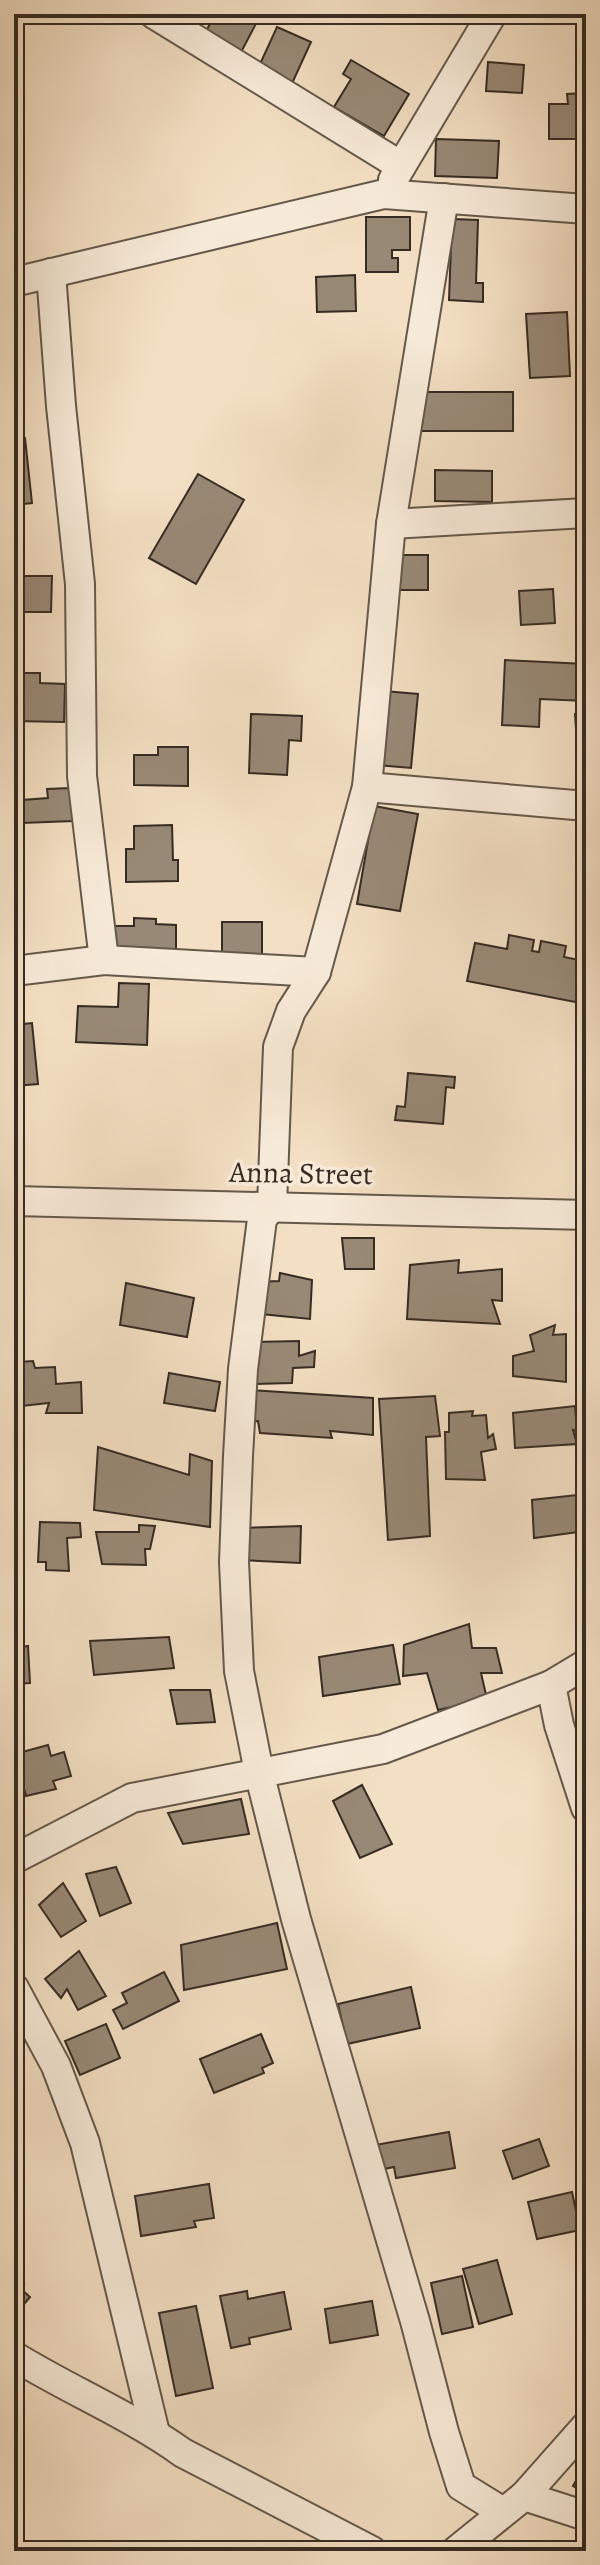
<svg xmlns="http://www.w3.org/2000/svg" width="600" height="2565" font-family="Alegreya,serif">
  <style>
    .building { fill: #988976; stroke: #362c23; stroke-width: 2 }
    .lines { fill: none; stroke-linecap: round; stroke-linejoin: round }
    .minor-casing { stroke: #65594b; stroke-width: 32 }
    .minor { stroke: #f7ead8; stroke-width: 28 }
    .labels { text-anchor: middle; stroke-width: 7; stroke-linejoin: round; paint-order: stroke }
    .street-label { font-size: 30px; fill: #362c23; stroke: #f7ead8 }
  </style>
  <rect width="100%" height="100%" fill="#f3dfc3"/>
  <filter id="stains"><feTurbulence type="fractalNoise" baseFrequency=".0025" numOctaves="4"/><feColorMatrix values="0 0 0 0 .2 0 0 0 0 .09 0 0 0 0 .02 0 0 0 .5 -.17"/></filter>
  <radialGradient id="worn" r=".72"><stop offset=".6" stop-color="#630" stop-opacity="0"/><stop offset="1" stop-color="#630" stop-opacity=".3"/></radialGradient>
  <g class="building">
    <path d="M215 14H261L238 58 202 39Z"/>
    <path d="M14 27 24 28 22 62H14Z"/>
    <path d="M277 27 311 42 289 90 255 75Z"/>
    <path d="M351 60 409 94 384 136 334 107 351 79 343 74Z"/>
    <path d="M488 62 524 65 522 93 486 91Z"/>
    <path d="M586 93V139H549V104H568L567 94Z"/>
    <path d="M436 139 499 141 497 178 435 176Z"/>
    <path d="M366 217H410V250H392V258H398V272H366Z"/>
    <path d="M452 219 478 220 476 283H483V302L449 300Z"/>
    <path d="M355 275 356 311 317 312 316 277Z"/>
    <path d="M567 312 570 376 530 378 526 314Z"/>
    <rect x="416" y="392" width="97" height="39"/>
    <path d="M25 438 32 503 14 505V439Z"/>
    <path d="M435 470 492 471V502L435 501Z"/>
    <path d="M198 474 244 500 196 584 149 558Z"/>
    <rect x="392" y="555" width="36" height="35"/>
    <path d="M14 568H22V576H52L51 612H14Z"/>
    <path d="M553 589 555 623 521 625 519 591Z"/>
    <path d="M505 660 586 664V701L540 699 539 727 502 725Z"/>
    <path d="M14 673H40V683L65 684 64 722 14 721Z"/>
    <path d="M384 691 418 694 411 768 377 765Z"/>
    <path d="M251 714 302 716 301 741 289 740 287 775 249 773Z"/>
    <path d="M575 714H586V759L578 760Z"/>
    <path d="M158 747H188V786L134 785V755H158Z"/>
    <path d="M71 788 73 821 22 823V800L48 798 47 789Z"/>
    <path d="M374 806 418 814 400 911 357 904Z"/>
    <path d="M172 825 173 860H178V881L126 882V849H134V826Z"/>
    <path d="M134 918 156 919V924L176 925V956L111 955V926H134Z"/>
    <rect x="222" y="922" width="40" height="41"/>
    <path d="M509 935 534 940 532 951 539 952 541 941 566 946 564 957 584 961 581 974 586 975V1004L467 981 475 943 507 949Z"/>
    <path d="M119 983 149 984 147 1045 76 1042 78 1006 118 1007Z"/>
    <path d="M32 1023 38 1084 14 1086V1025Z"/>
    <path d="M408 1073 455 1077 454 1088 446 1087 443 1124 395 1120 397 1106 405 1107Z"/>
    <path d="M342 1238H374V1269H345Z"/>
    <path d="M459 1260 458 1273 502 1269V1301L492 1300 500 1324 407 1319 410 1265Z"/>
    <path d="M280 1273 312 1280 310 1319 261 1314 256 1282 279 1281Z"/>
    <path d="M126 1283 194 1298 187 1337 120 1325Z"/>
    <path d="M555 1325 553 1335 566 1334V1382L513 1376V1356L534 1351 530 1335Z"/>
    <path d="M299 1341V1356L315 1351 314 1367 293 1368 292 1383 253 1384V1342Z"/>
    <path d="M33 1361 35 1368 55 1367 56 1384 81 1382 82 1413H46L49 1403 22 1406 19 1362Z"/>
    <path d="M169 1373 220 1382 215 1411 164 1403Z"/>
    <path d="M250 1390 373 1398V1435L330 1431 332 1438 260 1433 258 1421 248 1422Z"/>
    <path d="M435 1396 440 1436 426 1437 430 1536 388 1540 379 1399Z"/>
    <path d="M575 1406 577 1431 573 1430 577 1444 515 1448 513 1413Z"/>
    <path d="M473 1411 472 1416 486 1415 488 1438 493 1434 496 1449 481 1452 485 1480 446 1479 445 1432H449V1413Z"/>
    <path d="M98 1447 189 1475 190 1454 212 1461 210 1527 94 1510Z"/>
    <path d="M586 1494V1531L534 1538 532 1500Z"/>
    <path d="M40 1522 80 1523 81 1537 67 1538 69 1571 46 1570V1562H38Z"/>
    <path d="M139 1525 155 1526 150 1549H145L146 1565 102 1564 96 1532H139Z"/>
    <path d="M301 1526 300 1563 240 1560 238 1528Z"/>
    <path d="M469 1624 472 1648H496L502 1673H481L487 1699 438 1710 427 1673 403 1676 404 1645Z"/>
    <path d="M169 1637 174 1668 94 1675 90 1641Z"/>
    <path d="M393 1645 400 1684 323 1696 319 1657Z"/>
    <path d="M28 1646 30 1683 14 1684V1648Z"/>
    <path d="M170 1690H210L215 1722 177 1724Z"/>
    <path d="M48 1745 51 1756 64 1752 71 1776 53 1781 56 1789 26 1796 15 1754Z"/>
    <path d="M362 1785 392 1844 360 1858 333 1801Z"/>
    <path d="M241 1799 249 1834 183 1844 168 1813Z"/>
    <path d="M116 1867 131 1903 100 1916 86 1874Z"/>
    <path d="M63 1883 86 1921 61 1937 39 1905Z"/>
    <path d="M277 1923 287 1969 184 1990 181 1945Z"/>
    <path d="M79 1951 106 1996 78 2010 67 1989 61 1998 45 1979Z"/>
    <path d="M164 1972 179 2001 123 2029 113 2010 127 2003 122 1993Z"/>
    <path d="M411 1987 420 2028 347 2044 338 2004Z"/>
    <path d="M106 2024 120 2058 80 2075 65 2041Z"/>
    <path d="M261 2034 273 2063 262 2068 264 2073 214 2093 200 2059Z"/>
    <path d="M449 2132 455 2168 396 2178 394 2167 379 2170 375 2145Z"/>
    <path d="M539 2139 549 2166 513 2179 503 2151Z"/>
    <path d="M209 2184 214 2218 194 2221 196 2227 141 2236 135 2196Z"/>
    <path d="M572 2192 580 2230 537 2239 528 2202Z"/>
    <path d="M497 2260 512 2314 479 2324 463 2269Z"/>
    <path d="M462 2276 473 2327 442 2334 431 2283Z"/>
    <path d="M14 2277 24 2285 21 2289 30 2297 14 2316Z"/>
    <path d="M247 2291 248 2299 284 2292 291 2329 249 2338 250 2344 231 2348 220 2296Z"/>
    <path d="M372 2301 378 2335 330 2343 325 2309Z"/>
    <path d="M196 2306 213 2388 176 2396 159 2313Z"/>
    <path d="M586 2463V2494L573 2486Z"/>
  </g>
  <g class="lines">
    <g class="minor-casing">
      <g id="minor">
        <path d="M154 14 401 166"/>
        <path d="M393 180 492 14"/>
        <path d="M444 198 391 524 367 787 316 972 291 1011 278 1047 272 1206 262 1219 243 1369 238 1456 234 1562 239 1671 259 1772 296 1919 415 2321 444 2432 461 2486 503 2512"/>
        <path d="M51 273 61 406 80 584 82 776 104 960"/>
        <path d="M14 282 384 194 586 209"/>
        <path d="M391 524 586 513"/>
        <path d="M367 787 586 806"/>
        <path d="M14 971 104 960 316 972"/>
        <path d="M14 1201 586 1215"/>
        <path d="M551 1685 559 1725 586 1808"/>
        <path d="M14 1859 132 1798 383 1749 551 1685 586 1664"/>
        <path d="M14 1988 56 2066 85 2143 155 2433"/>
        <path d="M14 2356C69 2390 130 2415 183 2453L372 2551"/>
        <path d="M524 2496 586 2516"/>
        <path d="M456 2551 524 2496 586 2426"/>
      </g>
    </g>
    <use href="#minor" class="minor"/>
  </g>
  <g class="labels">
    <g class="street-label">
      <text transform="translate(301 1173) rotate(1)" y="10">Anna Street</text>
    </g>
  </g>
  <rect width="600" height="2565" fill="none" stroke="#f3dfc3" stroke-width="48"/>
  <rect x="16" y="16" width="568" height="2533" fill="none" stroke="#362c23" stroke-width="4"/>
  <rect x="24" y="24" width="552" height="2517" fill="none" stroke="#362c23" stroke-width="2"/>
  <rect width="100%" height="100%" filter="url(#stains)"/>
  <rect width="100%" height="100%" fill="url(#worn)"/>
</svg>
